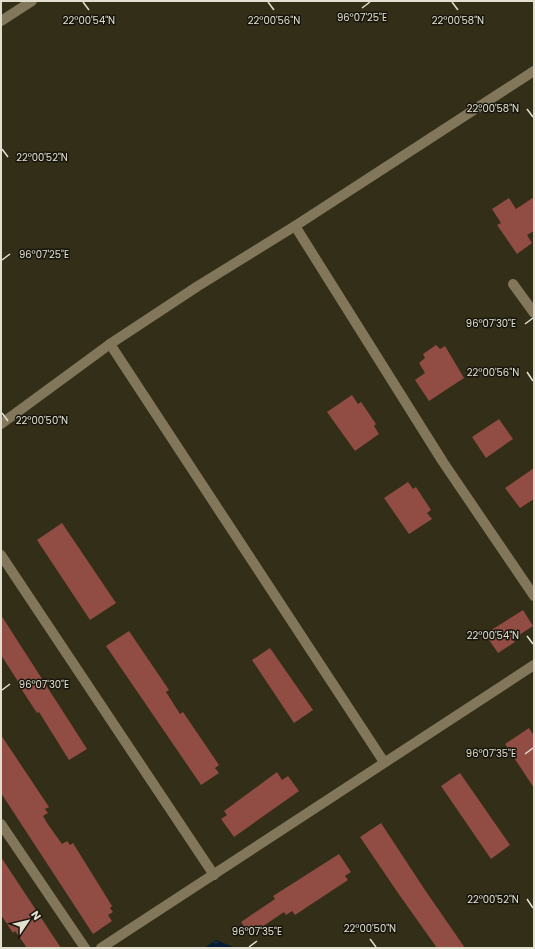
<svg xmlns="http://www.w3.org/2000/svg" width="535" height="949" font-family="Poppins,sans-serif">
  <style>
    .water { fill: url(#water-ripples) }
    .building { fill: #914c44 }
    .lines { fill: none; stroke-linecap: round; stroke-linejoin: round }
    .minor { stroke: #82765b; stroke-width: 10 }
    .ticks { fill: none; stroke: #e2dfd1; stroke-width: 1.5 }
    .ticks-label { font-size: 10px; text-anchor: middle; fill: #e2dfd1; stroke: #18160c; stroke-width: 3; stroke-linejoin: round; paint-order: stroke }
  </style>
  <defs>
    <pattern id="water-ripples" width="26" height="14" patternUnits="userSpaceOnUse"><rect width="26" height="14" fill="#041d35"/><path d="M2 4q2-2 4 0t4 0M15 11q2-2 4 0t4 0" fill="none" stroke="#283d51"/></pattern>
  </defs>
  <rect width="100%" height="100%" fill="#322e17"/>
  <path class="water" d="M216 940 236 948H204Z"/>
  <g class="building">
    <path d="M534 197V231L527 235 532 243 517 254 497 225 501 223 492 209 509 198 516 209Z"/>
    <path d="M436 345 440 349 445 346 464 378 429 401 415 380 425 373 419 363 425 358 423 354Z"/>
    <path d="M352 395 358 404 361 402 376 424 374 426 379 434 355 451 327 412Z"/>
    <path d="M499 419 513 439 486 458 472 437Z"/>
    <path d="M534 468V499L520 508 505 488Z"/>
    <path d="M408 482 413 489 416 487 431 510 427 513 432 519 409 534 384 498Z"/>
    <path d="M62 523 116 603 90 620 37 540Z"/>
    <path d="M523 610 533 626 513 639 515 642 498 653 485 634Z"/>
    <path d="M1 615 87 749 69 760 39 712 37 713 18 684 19 683 1 655Z"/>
    <path d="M129 631 169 690 166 692 180 714 183 712 219 765 215 768 219 773 201 785 106 646Z"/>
    <path d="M270 648 313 710 294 723 252 660Z"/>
    <path d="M529 728 534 736V788L505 744Z"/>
    <path d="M1 735 49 807 45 809 48 813 43 816 47 823 62 844 67 841 70 845 73 843 112 906 110 908 113 912 108 915 112 921 93 934 1 793Z"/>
    <path d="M277 772 282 780 288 776 299 791 234 837 221 819 227 815 224 811Z"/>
    <path d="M460 773 510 845 491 859 441 786Z"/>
    <path d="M381 823 425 890 465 948H437L398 893 360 837Z"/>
    <path d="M339 854 351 872 345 876 348 880 295 915 292 911 286 915 284 912 250 935 241 922 275 899 273 896Z"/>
    <path d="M1 857 61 948H27L15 931 13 933 1 915Z"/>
  </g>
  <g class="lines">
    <g class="minor">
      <path d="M1 21 32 1"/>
      <path d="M295 226 443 462 534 596"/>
      <path d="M513 284 534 313"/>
      <path d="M110 344 384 762"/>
      <path d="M1 424 110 344 198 286 295 226 534 71"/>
      <path d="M1 555 214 875"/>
      <path d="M1 824 85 948"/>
      <path d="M101 948 534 665"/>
    </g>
  </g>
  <path class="ticks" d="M83 2 89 10M268 2 274 10M452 2 458 10M362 8 370 2M527 109 533 117M2 149 8 157M2 260 10 254M525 324 533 318M527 372 533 381M2 413 8 421M527 636 533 644M2 690 10 684M525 754 533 748M527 899 533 908M370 939 376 947M249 947 257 941"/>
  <g class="ticks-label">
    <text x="362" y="21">96°07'25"E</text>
    <text x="89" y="24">22°00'54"N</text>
    <text x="274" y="24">22°00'56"N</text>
    <text x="458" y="24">22°00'58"N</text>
    <text x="493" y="112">22°00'58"N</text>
    <text x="42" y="161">22°00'52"N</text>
    <text x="44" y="258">96°07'25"E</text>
    <text x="491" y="327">96°07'30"E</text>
    <text x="493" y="376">22°00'56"N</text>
    <text x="42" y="424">22°00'50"N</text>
    <text x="493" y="639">22°00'54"N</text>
    <text x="44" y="688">96°07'30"E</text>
    <text x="491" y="757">96°07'35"E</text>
    <text x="493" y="903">22°00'52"N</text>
    <text x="370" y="932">22°00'50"N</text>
    <text x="257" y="935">96°07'35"E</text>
  </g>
  <rect width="535" height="949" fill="none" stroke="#e2dfd1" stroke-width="4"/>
  <g transform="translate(28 921) rotate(55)" stroke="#18160c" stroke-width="3" paint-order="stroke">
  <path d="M0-3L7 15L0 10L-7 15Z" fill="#e2dfd1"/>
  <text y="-6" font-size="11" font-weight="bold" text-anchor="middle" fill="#e2dfd1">N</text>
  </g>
</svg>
